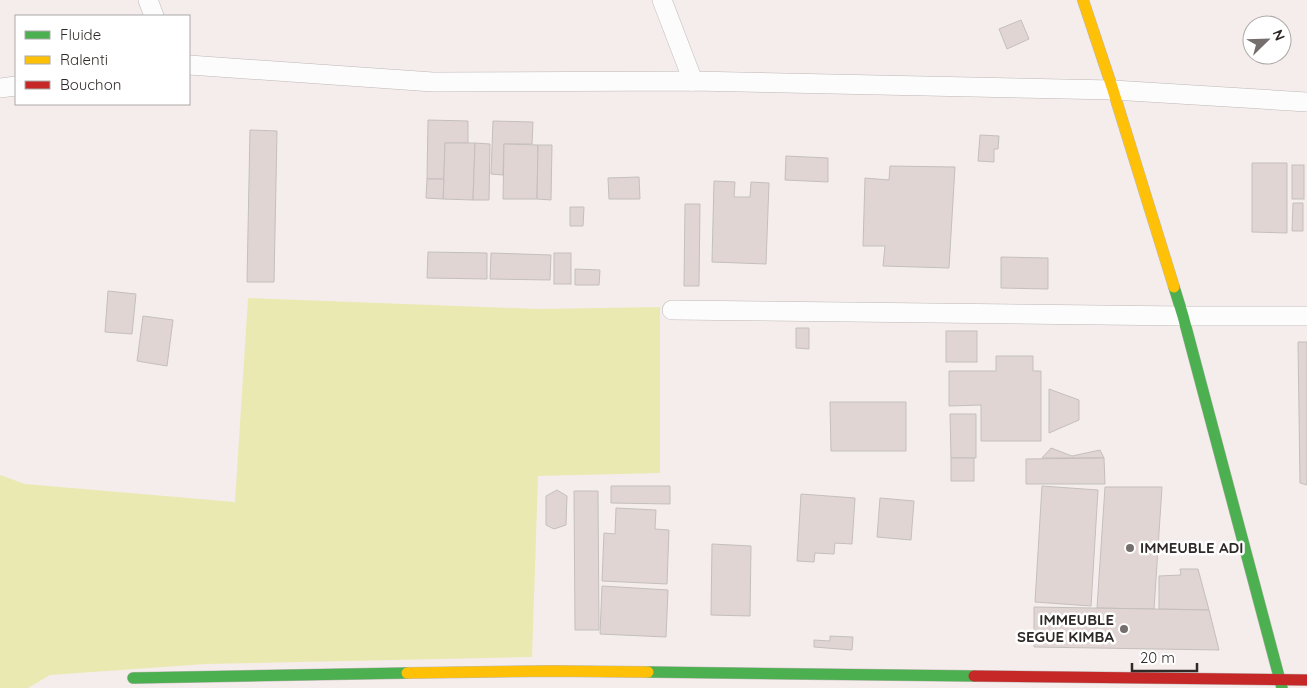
<svg xmlns="http://www.w3.org/2000/svg" width="1307" height="688" font-family="Quicksand,sans-serif">
  <style>
    .green { fill: #ebe9b2 }
    .building { fill: #e0d5d2; stroke: #c4bfbd }
    .lines { fill: none; stroke-linecap: round; stroke-linejoin: round }
    .street-casing { stroke: #bdb8b6; stroke-width: 20 }
    .fast-casing { stroke: #bdb8b6; stroke-width: 12 }
    .slow-casing { stroke: #bdb8b6; stroke-width: 12 }
    .jam-casing { stroke: #bdb8b6; stroke-width: 12 }
    .street { stroke: #fdfcfc; stroke-width: 19 }
    .fast { stroke: #4caf50; stroke-width: 11 }
    .slow { stroke: #ffc107; stroke-width: 11 }
    .jam { stroke: #c62828; stroke-width: 11 }
    .poi-dot { fill: #746e6c; stroke: #fff; stroke-width: 2 }
    .labels { text-anchor: middle; stroke-width: 5; stroke-linejoin: round; paint-order: stroke }
    .poi-label { font-size: 15px; font-weight: bold; fill: #2f2a28; stroke: #fff; text-anchor: start }
  </style>
  <rect width="100%" height="100%" fill="#f4edeb"/>
  <path class="green" d="M248 298 538 309 660 307V473L538 476 532 657 206 664 50 675 28 688H0V475L25 484 235 502Z"/>
  <g class="building">
    <path d="M1021 20 1029 39 1007 49 999 29Z"/>
    <path d="M428 120 468 121V143H445L444 179H427Z"/>
    <path d="M493 121 533 122 532 144H504L503 175 491 174Z"/>
    <path d="M250 130 277 131 274 282H247Z"/>
    <path d="M980 135 999 136 998 149H994V162L978 161Z"/>
    <path d="M445 143H475L473 200 443 199Z"/>
    <path d="M475 143 490 144 489 200H473Z"/>
    <path d="M504 144 538 145 537 199H503Z"/>
    <path d="M538 145H552L551 200 537 199Z"/>
    <path d="M786 156 828 158V182L785 180Z"/>
    <path d="M1252 163H1287V233L1252 232Z"/>
    <rect x="1292" y="165" width="12" height="34"/>
    <path d="M890 166 955 167 949 268 883 266 885 246H863L865 178 889 180Z"/>
    <path d="M639 177 640 199H609L608 178Z"/>
    <path d="M427 179H444L443 199 426 198Z"/>
    <path d="M714 181 735 182 734 197H750L751 182 769 183 766 264 712 262Z"/>
    <path d="M1293 203H1303V231H1292Z"/>
    <path d="M685 204H700L699 286H684Z"/>
    <path d="M570 207H584L583 226H570Z"/>
    <path d="M428 252 487 253V279L427 278Z"/>
    <path d="M491 253 551 255 550 280 490 279Z"/>
    <rect x="554" y="253" width="17" height="31"/>
    <path d="M1001 257 1048 258V289L1001 288Z"/>
    <path d="M575 269 600 270 599 285H575Z"/>
    <path d="M108 291 136 294 132 334 105 332Z"/>
    <path d="M143 316 173 320 167 366 137 361Z"/>
    <path d="M796 328H809V349L796 348Z"/>
    <rect x="946" y="331" width="31" height="31"/>
    <path d="M1298 342H1307V485L1300 483Z"/>
    <path d="M996 356H1033V371H1041V441H981V405L949 406V371H996Z"/>
    <path d="M1049 389 1079 400V420L1049 433Z"/>
    <path d="M830 402H906V451H831Z"/>
    <path d="M950 414H976V458H951Z"/>
    <path d="M1051 448 1072 456 1100 450 1104 458H1042Z"/>
    <rect x="951" y="458" width="23" height="23"/>
    <path d="M1104 458 1105 484H1026V459Z"/>
    <path d="M611 486H670V504L611 503Z"/>
    <path d="M1042 486 1098 490 1091 606 1035 602Z"/>
    <path d="M1105 487H1162L1154 609 1097 608Z"/>
    <path d="M557 490 567 496 566 525 554 529 546 525V496Z"/>
    <path d="M574 491H598L599 630H575Z"/>
    <path d="M801 494 855 498 852 544 835 543 834 554 815 553 814 562 797 561Z"/>
    <path d="M880 498 914 501 911 540 877 537Z"/>
    <path d="M616 508 656 510 655 529 669 530 667 584 602 581 604 533 615 534Z"/>
    <path d="M712 544 751 546 750 616 711 615Z"/>
    <path d="M1180 569H1198L1209 610 1159 609V576L1181 575Z"/>
    <path d="M602 586 668 590 666 637 600 634Z"/>
    <path d="M1034 607 1209 610 1219 650 1034 647Z"/>
    <path d="M830 636 853 637 852 650 814 647V640L830 641Z"/>
  </g>
  <g class="lines">
    <g class="street-casing">
      <g id="street">
        <path d="M148 0 154 16"/>
        <path d="M662 0 693 81"/>
        <path d="M189 65 433 82 693 81 1113 90 1307 102"/>
        <path d="M0 88 16 86"/>
        <path d="M672 310 1183 316H1307"/>
      </g>
    </g>
    <g class="fast-casing">
      <g id="fast">
        <path d="M1174 287 1183 316 1282 688"/>
        <path d="M648 672 974 676"/>
        <path d="M133 678 407 673"/>
      </g>
    </g>
    <g class="slow-casing">
      <g id="slow">
        <path d="M1083 0 1113 90 1174 287"/>
        <path d="M407 673 553 671 648 672"/>
      </g>
    </g>
    <g class="jam-casing">
      <path id="jam" d="M974 676 1307 680"/>
    </g>
    <use href="#street" class="street"/>
    <use href="#fast" class="fast"/>
    <use href="#slow" class="slow"/>
    <use href="#jam" class="jam"/>
  </g>
  <g class="poi-dot">
    <circle cx="1130" cy="548" r="5"/>
    <circle cx="1124" cy="629" r="5"/>
  </g>
  <g class="labels">
    <g class="poi-label">
      <text x="1140" y="553">IMMEUBLE ADI</text>
      <text x="1114" y="625" text-anchor="end">IMMEUBLE<tspan x="1114" dy="17">SEGUE KIMBA</tspan></text>
    </g>
  </g>
  <rect x="15" y="15" width="175" height="90" fill="#ffffff" stroke="#acaaa9"/>
  <rect x="25" y="31" width="25" height="8" fill="#4caf50" stroke="#acaaa9"/>
  <text x="60" y="40" font-size="15" fill="#2f2a28">Fluide</text>
  <rect x="25" y="56" width="25" height="8" fill="#ffc107" stroke="#acaaa9"/>
  <text x="60" y="65" font-size="15" fill="#2f2a28">Ralenti</text>
  <rect x="25" y="81" width="25" height="8" fill="#c62828" stroke="#acaaa9"/>
  <text x="60" y="90" font-size="15" fill="#2f2a28">Bouchon</text>
  <g transform="translate(1267 40) rotate(67)"><circle r="24" fill="#ffffff" stroke="#acaaa9"/>
  <path d="M0-4L9 19L0 12L-9 19Z" fill="#746e6c"/>
  <text y="-8" font-size="14" font-weight="bold" text-anchor="middle" fill="#2f2a28">N</text>
  </g>
  <path d="M1132 663v8h65v-8" fill="none" stroke="#2f2a28" stroke-width="2.5"/>
  <text x="1140" y="663" font-size="15" fill="#2f2a28" stroke="#ffffff" stroke-width="4" paint-order="stroke">20 m</text>
</svg>
